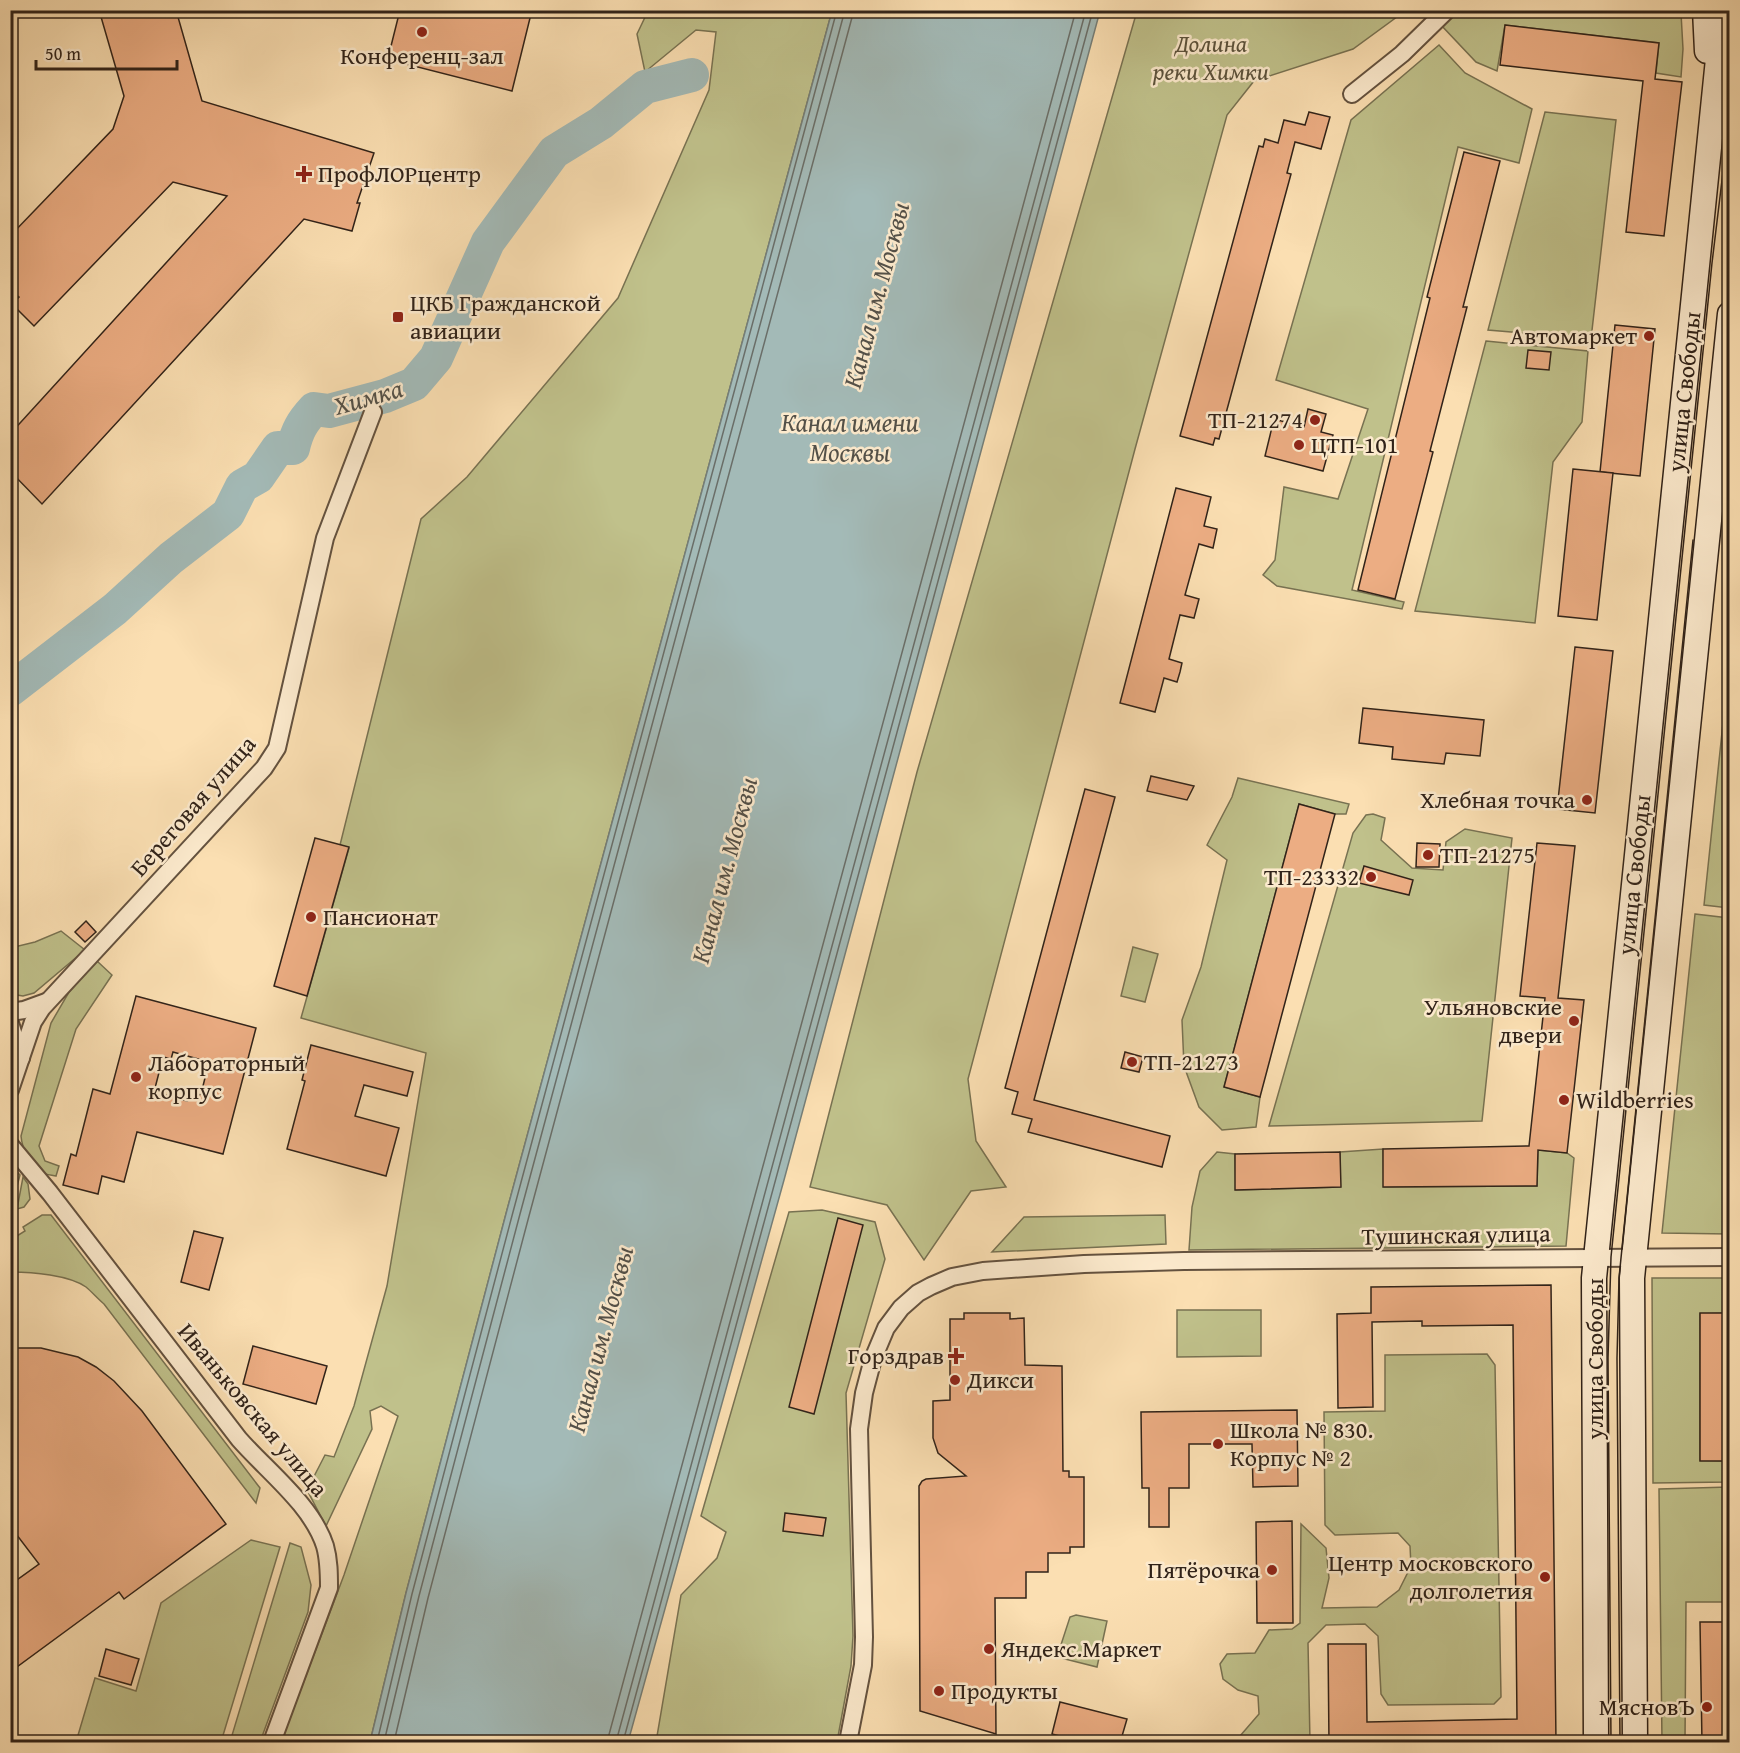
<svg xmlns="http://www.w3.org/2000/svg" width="1740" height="1753" font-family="'Gentium Book Plus',serif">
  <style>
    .green { fill: #c0c18b; stroke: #787252; stroke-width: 1.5 }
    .water { fill: #a3bab7; stroke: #757e78; stroke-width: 1.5 }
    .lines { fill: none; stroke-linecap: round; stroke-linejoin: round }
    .shore { stroke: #6a6e68; stroke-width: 1.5 }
    .river { stroke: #a3bab7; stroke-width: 34 }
    .building { fill: #ecad83; stroke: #312319; stroke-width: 1.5; fill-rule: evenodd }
    .minor-casing { stroke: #64523f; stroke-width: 20 }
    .secondary-casing { stroke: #312319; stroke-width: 27 }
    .minor { stroke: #fceacd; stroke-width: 16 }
    .secondary { stroke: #fceacd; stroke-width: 24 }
    .tram { stroke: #312319; stroke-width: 1.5 }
    .poi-dot { fill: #8f2418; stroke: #fceacd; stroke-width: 2 }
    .labels { text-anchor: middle; stroke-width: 5; stroke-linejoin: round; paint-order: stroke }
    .park-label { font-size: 24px; font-style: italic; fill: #5c523b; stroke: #fceacd }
    .poi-label { font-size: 24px; fill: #312319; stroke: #fceacd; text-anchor: start }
    .street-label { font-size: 24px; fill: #312319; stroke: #fceacd }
    .water-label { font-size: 26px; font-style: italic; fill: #535048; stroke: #fceacd }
  </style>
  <rect width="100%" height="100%" fill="#fbdfb2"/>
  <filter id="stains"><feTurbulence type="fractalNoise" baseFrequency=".00333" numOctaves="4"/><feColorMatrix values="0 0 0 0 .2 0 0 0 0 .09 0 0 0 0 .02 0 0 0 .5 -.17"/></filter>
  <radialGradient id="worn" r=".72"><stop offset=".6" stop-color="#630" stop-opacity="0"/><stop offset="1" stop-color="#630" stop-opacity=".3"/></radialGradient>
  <g class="green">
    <path d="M648 11H832L507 1210 406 1593 370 1742H281L344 1575 398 1416 381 1406 370 1411 372 1429 326 1526 307 1490 325 1455 334 1457 354 1406 387 1286 426 1053 301 1018 349 848 340 845 421 519 467 477 618 298 709 90 716 32 696 30 645 72 637 34Z"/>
    <path d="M1137 11H1405L1353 49 1254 81 1227 115 1135 449 968 1079 976 1141 1006 1187 971 1191 924 1260 887 1205 810 1187 917 772Z"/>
    <path d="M1459 11H1679L1681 13 1683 49 1681 77 1656 73 1659 43 1505 25 1497 71 1476 62 1441 25Z"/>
    <path d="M1439 45 1465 73 1532 109 1519 163 1458 147 1352 590 1404 602 1402 609 1277 586 1263 575 1275 560 1284 487 1338 499 1368 409 1276 380 1351 120Z"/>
    <path d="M1545 112 1616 120 1591 339 1488 330Z"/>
    <path d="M1486 341 1588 351 1582 422 1553 462 1535 623 1415 611Z"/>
    <path d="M1729 665V908L1704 905Z"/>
    <path d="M1238 778 1349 804 1346 814H1335L1299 804 1224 1087 1260 1097 1256 1127 1222 1130 1199 1107 1184 1066 1182 1020 1201 967 1227 860 1207 845 1232 797Z"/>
    <path d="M1373 814 1385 818 1381 840 1412 868 1443 870 1446 842 1465 829 1512 838 1482 1121 1269 1126 1353 833 1366 815Z"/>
    <path d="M1695 914 1729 918 1730 1113 1726 1141 1730 1142 1729 1234 1662 1233Z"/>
    <path d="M61 931 85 950 34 993 23 996 11 994 10 948 35 942Z"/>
    <path d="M1133 947 1158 954 1145 1002 1121 996Z"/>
    <path d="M97 961 112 975 76 1029 39 1146 45 1161 59 1166 56 1176C52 1175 45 1175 41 1172 30 1166 22 1148 21 1136L51 1023 69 992Z"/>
    <path d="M1383 1149 1384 1187 1537 1186 1538 1150 1567 1153 1574 1158 1566 1246 1189 1250 1192 1207 1200 1171 1217 1152 1235 1154 1236 1190 1340 1187V1152Z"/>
    <path d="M10 1165 20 1175 11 1209H10Z"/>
    <path d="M23 1177 28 1184 30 1199 24 1207 17 1209Z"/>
    <path d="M822 1210 875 1222 885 1259 846 1393 853 1636 851 1666 837 1742H656L681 1595 717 1558 726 1532 701 1516 789 1212Z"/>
    <path d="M42 1215H51L260 1488 256 1503 104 1304C98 1299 92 1292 86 1287 69 1275 32 1272 11 1272V1234L14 1232 17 1236 25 1231 23 1227Z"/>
    <path d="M1165 1215 1166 1244 992 1252 1024 1217Z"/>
    <path d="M1652 1278H1729V1313L1700 1314V1460L1729 1461V1482L1653 1483Z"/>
    <path d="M1177 1310H1261V1356L1177 1357Z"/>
    <path d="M1487 1354 1495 1365 1501 1697 1494 1704 1388 1705 1381 1694 1378 1636 1365 1624 1326 1625 1308 1643 1310 1742H1241L1240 1736 1259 1714 1258 1696 1238 1690 1223 1679 1220 1664 1227 1654 1255 1653 1269 1630 1292 1629 1300 1623 1301 1524 1326 1548 1329 1578 1322 1608 1377 1607 1399 1590 1411 1566 1410 1546 1398 1533 1335 1535 1325 1525 1324 1412 1385 1411V1355Z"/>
    <path d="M1729 1487V1602H1686L1685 1742H1662L1659 1489Z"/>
    <path d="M251 1540 280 1547 221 1742H76L95 1678 136 1691 161 1603Z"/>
    <path d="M290 1543 301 1547 311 1585 308 1612 260 1742H230Z"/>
    <path d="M1076 1615 1107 1621 1097 1667 1057 1657 1070 1617Z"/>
  </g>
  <path class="water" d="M832 11H1100L784 1180 628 1742H370L406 1593 507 1210Z"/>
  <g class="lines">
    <g class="shore">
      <path d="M377 1742 412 1594 513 1212 837 10"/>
      <path d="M384 1742 419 1596 520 1214 845 10"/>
      <path d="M394 1742 428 1598 529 1216 854 10"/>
      <path d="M607 1742 1076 10"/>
      <path d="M616 1742 1086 10"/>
      <path d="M623 1742 1093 10"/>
    </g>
    <path class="river" d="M10 690 115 609 171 558 228 514 242 486 258 477 278 448H293C297 431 302 422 314 409L329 411 385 396 414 384 436 358 488 242 554 152 601 123 645 87 692 75"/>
  </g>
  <g class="building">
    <path d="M99 10H176L202 101 374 153 357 203H360L352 231 304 219 42 504 10 471V434L227 196 173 182 34 326 12 304 19 297 10 290V236L113 129 124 96Z"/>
    <path d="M400 10H532L512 91 402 63 403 58 389 54Z"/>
    <path d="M1505 25 1659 43 1655 79 1682 82 1664 236 1626 232 1643 81 1500 65Z"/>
    <path d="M1309 112 1330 117 1321 149 1295 142 1287 173 1291 174 1219 439 1215 438 1213 445 1180 436 1259 146 1263 147 1265 139 1278 143 1284 120 1305 125Z"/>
    <path d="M1464 152 1500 161 1463 307H1467L1430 451 1433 452 1395 599 1358 590 1430 298 1427 297Z"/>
    <path d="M1615 325 1655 329 1640 476 1600 472Z"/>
    <path d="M1528 350 1551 352 1549 370 1526 368Z"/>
    <path d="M1308 409 1326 414 1321 432 1333 435 1323 471 1265 456 1274 419 1304 427Z"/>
    <path d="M1573 469 1613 473 1597 620 1558 616Z"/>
    <path d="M1176 488 1211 497 1204 526 1217 529 1213 548 1199 544 1185 595 1199 599 1194 618 1180 615 1169 659 1182 663 1180 672 1177 682 1164 678 1155 712 1120 703Z"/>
    <path d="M1575 647 1613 651 1595 813 1557 809Z"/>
    <path d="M1363 708 1484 720 1480 756 1446 753 1444 764 1392 759 1393 747 1359 743Z"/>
    <path d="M1151 776 1194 786 1187 800 1147 791Z"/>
    <path d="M1085 789 1115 797 1034 1100 1170 1136 1162 1167 1028 1132 1032 1119 1012 1114 1018 1092 1005 1088Z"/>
    <path d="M1299 804 1335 814 1260 1097 1224 1087Z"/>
    <path d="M315 838 349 847 307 996 274 986Z"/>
    <path d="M1417 843 1440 844 1439 867H1416Z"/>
    <path d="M1537 843 1575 846 1558 998 1584 1000 1567 1153 1538 1150 1537 1186 1383 1187V1149L1529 1146 1545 998 1520 996Z"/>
    <path d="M1364 866 1413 880 1409 895 1359 883Z"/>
    <path d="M86 921 96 932 85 942 75 932Z"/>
    <path d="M136 996 256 1028 223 1154 137 1132 124 1182 102 1176 98 1194 63 1185 71 1154 76 1156 93 1089 110 1094ZM173 1052 209 1062 201 1094 187 1101 154 1092 163 1057 171 1059Z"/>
    <path d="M311 1045 413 1072 407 1096 364 1085 355 1116 399 1128 386 1176 287 1149 305 1081 302 1080Z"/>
    <path d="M1125 1052 1143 1057 1139 1072 1121 1068Z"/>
    <path d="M1340 1152 1341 1187 1235 1190V1154Z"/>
    <path d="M838 1218 863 1225 814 1414 789 1407Z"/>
    <path d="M194 1231 223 1238 209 1290 181 1282Z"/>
    <path d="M1551 1285 1556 1743H1329L1328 1644H1366L1367 1722 1517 1719 1513 1325 1422 1326V1321L1372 1322 1373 1407 1338 1408 1337 1314 1371 1313V1287Z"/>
    <path d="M964 1313H1010V1319L1024 1318 1025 1365 1062 1366 1063 1471H1069V1477H1084V1547H1070V1553H1048V1572H1026V1598H995L996 1734 920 1711 919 1486 922 1481 926 1479 966 1476 938 1453 933 1438V1401L950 1400V1319H964Z"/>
    <rect x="1700" y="1313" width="30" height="148"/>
    <path d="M253 1346 327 1366 316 1404 243 1384Z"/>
    <path d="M18 1348H41L78 1357 96 1367 114 1381 142 1411 226 1524 124 1599 119 1592 10 1672V1585L39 1564 10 1526V1349Z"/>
    <path d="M1297 1410 1298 1486 1253 1487 1252 1444H1189V1488H1169V1527H1149V1488H1142L1141 1412Z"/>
    <path d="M785 1513 826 1518 823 1536 783 1531Z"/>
    <path d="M1292 1521 1293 1623H1257L1256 1522Z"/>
    <path d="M1700 1622H1730V1743H1702Z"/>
    <path d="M106 1649 139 1659 131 1685 99 1676Z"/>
    <path d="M1060 1702 1127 1719 1120 1743H1086L1052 1734Z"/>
  </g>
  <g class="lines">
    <g class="minor-casing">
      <g id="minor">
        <path d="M1352 94 1402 54 1447 10"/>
        <path d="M10 1012 24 1010 46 1002"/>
        <path d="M10 1023 21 1058"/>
        <path d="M10 1090 33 1022 42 1008 264 768 277 748 325 538 373 412"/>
        <path d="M10 1145 50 1193 239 1439C267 1471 312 1505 325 1546 329 1560 329 1574 329 1588L272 1742"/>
        <path d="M848 1742 863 1665 864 1637 859 1429 864 1393 873 1359 886 1328 901 1308 918 1293 931 1286 952 1277 983 1271 1084 1264 1184 1261 1730 1257"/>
      </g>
    </g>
    <g class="secondary-casing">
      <g id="secondary">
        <path d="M1705 10 1707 51"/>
        <path d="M1596 1742 1594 1278 1723 10"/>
        <path d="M1635 1742 1632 1278 1730 314"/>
      </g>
    </g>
    <use href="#minor" class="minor"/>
    <use href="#secondary" class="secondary"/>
    <g class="tram">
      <path d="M1611 1742 1608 1358 1611 1257 1712 263 1730 114"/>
      <path d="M1620 1742 1617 1358 1619 1278 1693 540"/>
    </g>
  </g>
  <g class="poi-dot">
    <circle cx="422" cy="32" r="6"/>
    <path d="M301 165h6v6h6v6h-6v6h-6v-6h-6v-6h6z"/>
    <rect x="392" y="311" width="12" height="12" rx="3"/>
    <circle cx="1649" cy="336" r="6"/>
    <circle cx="1315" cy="420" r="6"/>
    <circle cx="1299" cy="445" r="6"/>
    <circle cx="1587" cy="800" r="6"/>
    <circle cx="1428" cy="855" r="6"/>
    <circle cx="1371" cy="877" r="6"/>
    <circle cx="311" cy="917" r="6"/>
    <circle cx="1574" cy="1021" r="6"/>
    <circle cx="1132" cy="1062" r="6"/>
    <circle cx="136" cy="1077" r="6"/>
    <circle cx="1564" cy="1100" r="6"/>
    <path d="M953 1347h6v6h6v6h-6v6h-6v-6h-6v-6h6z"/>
    <circle cx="955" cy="1380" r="6"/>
    <circle cx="1218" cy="1444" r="6"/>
    <circle cx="1272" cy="1570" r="6"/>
    <circle cx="1545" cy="1577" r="6"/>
    <circle cx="989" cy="1649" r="6"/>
    <circle cx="939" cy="1691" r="6"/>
    <circle cx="1707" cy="1707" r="6"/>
  </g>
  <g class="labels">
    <g class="park-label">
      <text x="1211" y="52">Долина<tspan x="1211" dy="28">реки Химки</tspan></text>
    </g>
    <g class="poi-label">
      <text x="422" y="64" text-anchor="middle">Конференц-зал</text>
      <text x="318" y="182">ПрофЛОРцентр</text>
      <text x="410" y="311">ЦКБ Гражданской<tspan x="410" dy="28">авиации</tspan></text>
      <text x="1637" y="344" text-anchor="end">Автомаркет</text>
      <text x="1303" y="428" text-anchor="end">ТП-21274</text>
      <text x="1311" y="453">ЦТП-101</text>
      <text x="1575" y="808" text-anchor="end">Хлебная точка</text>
      <text x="1440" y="863">ТП-21275</text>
      <text x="1359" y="885" text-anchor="end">ТП-23332</text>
      <text x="323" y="925">Пансионат</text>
      <text x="1562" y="1015" text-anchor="end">Ульяновские<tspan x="1562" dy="28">двери</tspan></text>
      <text x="1144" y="1070">ТП-21273</text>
      <text x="148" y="1071">Лабораторный<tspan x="148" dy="28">корпус</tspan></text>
      <text x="1576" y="1108">Wildberries</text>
      <text x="944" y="1364" text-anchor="end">Горздрав</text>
      <text x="967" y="1388">Дикси</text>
      <text x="1230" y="1438">Школа № 830.<tspan x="1230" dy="28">Корпус № 2</tspan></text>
      <text x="1533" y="1571" text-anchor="end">Центр московского<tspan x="1533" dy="28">долголетия</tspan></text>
      <text x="1260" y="1578" text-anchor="end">Пятёрочка</text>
      <text x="1001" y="1657">Яндекс.Маркет</text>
      <text x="951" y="1699">Продукты</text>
      <text x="1695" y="1715" text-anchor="end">МясновЪ</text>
    </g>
    <g class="street-label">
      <text transform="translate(1684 392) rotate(-84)" y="8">улица Свободы</text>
      <text transform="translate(193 806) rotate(-49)" y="8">Береговая улица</text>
      <text transform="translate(1634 875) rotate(-84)" y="8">улица Свободы</text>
      <text transform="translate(1456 1235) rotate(-1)" y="8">Тушинская улица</text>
      <text transform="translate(1595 1359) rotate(-90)" y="8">улица Свободы</text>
      <text transform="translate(253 1410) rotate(50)" y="8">Иваньковская улица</text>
    </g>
    <g class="water-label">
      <text transform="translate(876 295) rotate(-75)" y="9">Канал им. Москвы</text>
      <text transform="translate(368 397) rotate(-16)" y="9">Химка</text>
      <text x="850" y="431">Канал имени<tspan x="850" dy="30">Москвы</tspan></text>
      <text transform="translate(724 870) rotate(-75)" y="9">Канал им. Москвы</text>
      <text transform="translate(600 1339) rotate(-75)" y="9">Канал им. Москвы</text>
    </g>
  </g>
  <rect width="1740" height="1753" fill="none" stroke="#fbdfb2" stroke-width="36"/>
  <rect x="12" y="12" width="1716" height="1729" fill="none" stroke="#312319" stroke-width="3"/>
  <rect x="18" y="18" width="1704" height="1717" fill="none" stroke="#312319" stroke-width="1.5"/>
  <path d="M36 60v9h141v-9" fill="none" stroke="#312319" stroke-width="3"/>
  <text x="45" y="60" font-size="18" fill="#312319" stroke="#fceacd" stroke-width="4.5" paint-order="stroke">50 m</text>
  <rect width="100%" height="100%" filter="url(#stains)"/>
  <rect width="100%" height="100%" fill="url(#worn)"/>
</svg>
